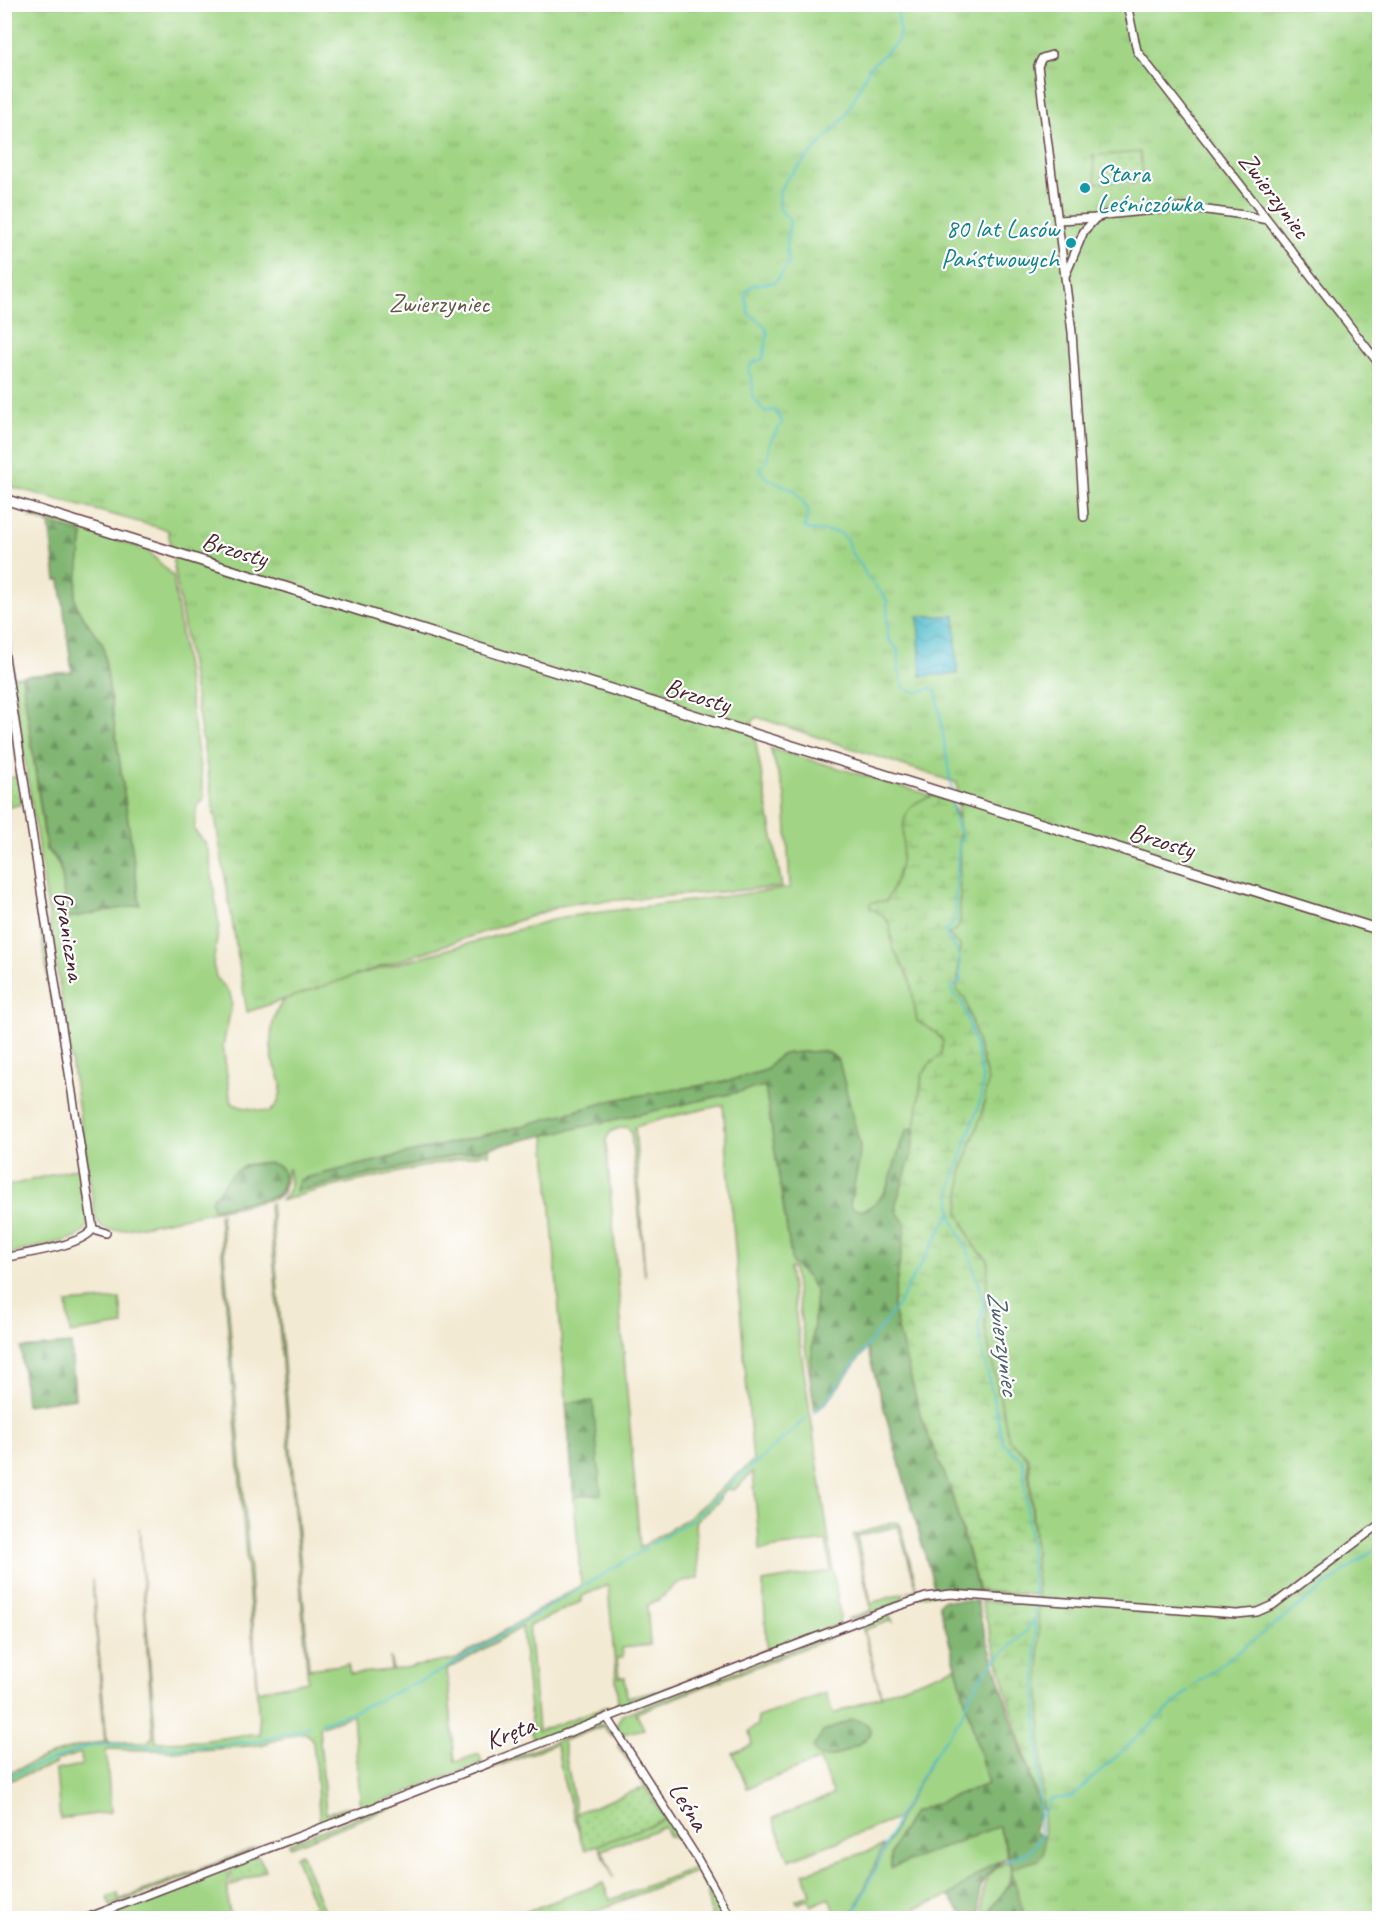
<svg xmlns="http://www.w3.org/2000/svg" width="1384" height="1923" font-family="Caveat,sans-serif">
  <style>
    .grass { fill: #a1d585; stroke: #767a58; stroke-width: 1.5; fill-rule: evenodd }
    .forest { fill: url(#forest-firs); stroke: #656a4e; stroke-width: 1.5 }
    .wetland { fill: url(#wetland-marsh); stroke: #767a58; stroke-width: 1.5 }
    .park { fill: url(#park-tufts); stroke: #767a58; stroke-width: 1.5 }
    .garden { fill: url(#garden-dots); stroke: #767a58; stroke-width: 1.5 }
    .water { fill: url(#water-waves); stroke: #4f6f7c; stroke-width: 1.5 }
    .lines { fill: none; stroke-linecap: round; stroke-linejoin: round }
    .stream { stroke: #54bfce; stroke-width: 2 }
    .street-casing { stroke: #633d44; stroke-width: 10 }
    .secondary-casing { stroke: #633d44; stroke-width: 12 }
    .street { stroke: #fff; stroke-width: 7 }
    .secondary { stroke: #fff; stroke-width: 9 }
    .culture-dot { fill: #0f9aa8; stroke: #fff; stroke-width: 2 }
    .labels { text-anchor: middle; stroke-width: 4.5; stroke-linejoin: round; paint-order: stroke }
    .culture-label { font-size: 26px; fill: #0d838f; stroke: #fff; text-anchor: start }
    .street-label { font-size: 26px; fill: #4a1f2b; stroke: #fff }
    .park-label { font-size: 26px; fill: #645646; stroke: #fff }
    .water-label { font-size: 27px; font-style: italic; fill: #4e5f6c; stroke: #fff }
  </style>
  <defs>
    <pattern id="forest-firs" width="22" height="20" patternUnits="userSpaceOnUse" patternTransform="scale(1.5)"><rect width="22" height="20" fill="#80b672"/><path d="M5 1l3.5 6h-7zM16 11l3.5 6h-7z" fill="#6b935e"/></pattern>
    <pattern id="wetland-marsh" width="20" height="14" patternUnits="userSpaceOnUse" patternTransform="scale(1.5)"><rect width="20" height="14" fill="#a1d585"/><path d="M1 5h8M5 5V1M11 12h8M15 12V8" fill="none" stroke="#8cb673"/></pattern>
    <pattern id="park-tufts" width="24" height="20" patternUnits="userSpaceOnUse" patternTransform="scale(1.5)"><rect width="24" height="20" fill="#a1d585"/><path d="M3 7l-1-3M5 7V3M7 7l1-3M15 17l-1-3M17 17v-4M19 17l1-3" fill="none" stroke="#8cb673"/></pattern>
    <pattern id="garden-dots" width="8" height="8" patternUnits="userSpaceOnUse" patternTransform="scale(1.5)"><rect width="8" height="8" fill="#a1d585"/><path d="M2 2h.1M6 6h.1" fill="none" stroke="#8cb673" stroke-width="1.8" stroke-linecap="round"/></pattern>
    <pattern id="water-waves" width="16" height="10" patternUnits="userSpaceOnUse" patternTransform="scale(1.5)"><rect width="16" height="10" fill="#54bfce"/><path d="M0 5q4-4 8 0t8 0" fill="none" stroke="#489ba7"/></pattern>
  </defs>
  <rect width="100%" height="100%" fill="#fff"/>
  <filter id="ink" filterUnits="userSpaceOnUse"><feTurbulence type="fractalNoise" baseFrequency=".0167" numOctaves="2"/><feDisplacementMap in="SourceGraphic" scale="12" xChannelSelector="R" yChannelSelector="G"/><feConvolveMatrix kernelMatrix="1 2 1 2 8 2 1 2 1" color-interpolation-filters="sRGB"/></filter>
  <filter id="wash" filterUnits="userSpaceOnUse"><feTurbulence type="fractalNoise" baseFrequency=".008" numOctaves="4" result="noise"/><feDisplacementMap in="SourceGraphic" scale="24" xChannelSelector="R" yChannelSelector="G"/><feGaussianBlur stdDeviation="1.35" result="paint"/><feColorMatrix in="noise" values="0 0 0 0 0 0 0 0 0 0 0 0 0 0 0 0 0 1.4 0 .05"/><feComposite in="paint" operator="in"/></filter>
  <g filter="url(#wash)">
    <rect width="100%" height="100%" fill="#f3ead3"/>
    <g class="grass">
      <path d="M36 514 150 551 151 554 173 576 204 797 197 806 194 830 206 844 209 854 219 926 213 964 216 977 230 993 232 1003 223 1046 230 1097 233 1104 241 1107 269 1112C278 1107 282 1094 281 1083 279 1074 274 1065 272 1056 269 1033 272 1005 293 993L563 917 790 888 785 795 770 748 951 801 962 828 1017 1448 1038 1595 949 1591 915 1597 908 1592 917 1589 898 1526 857 1536 871 1603 904 1593 902 1601 853 1620 847 1619 872 1610 853 1535 894 1522 899 1523 901 1526 918 1592 934 1586 937 1591H978L950 1487 922 1420 903 1137C896 1164 891 1201 861 1211L852 1208 850 1203 854 1188 831 1054 823 1051 788 1053 779 1056 766 1070 728 1081 618 1099 518 1127 305 1178 299 1180 297 1191 489 1148V1155L485 1153 318 1190 280 1201C292 1194 291 1180 288 1168L283 1193 274 1199 127 1229C112 1231 100 1232 95 1215L6 637 8 635 14 677 22 676 46 850C67 863 64 897 63 918L140 904 103 645 77 608 75 597 83 534 30 517ZM259 1163C282 1164 283 1167 282 1190L276 1196 213 1209V1197L245 1165Z"/>
      <path d="M33 880H37L55 998 51 999Z"/>
      <path d="M765 1086 792 1263 809 1279 816 1292 810 1378 793 1268 789 1269 840 1616 839 1624 754 1658 753 1655 767 1649 763 1582 831 1571 826 1541 760 1550 753 1472 734 1490 727 1489 721 1494 719 1501 695 1522 699 1578 676 1584 660 1599 647 1605 650 1645 622 1648 623 1657 617 1658 619 1677H625L627 1697 654 1691V1693L714 1670 715 1672 618 1709 616 1703 618 1702 608 1585 582 1596V1601L529 1626 538 1731 608 1706 611 1712 536 1741 530 1732 532 1731 522 1627 447 1670 455 1762 479 1754 482 1763 361 1810 353 1715 319 1727 326 1814 350 1806 351 1813 110 1906 107 1897 118 1893 119 1900 320 1823 313 1741 306 1733H299L261 1745 212 1749 183 1751 106 1749 111 1812 60 1819 56 1770 82 1765 81 1753 56 1761V1764L5 1782 4 1775C38 1760 69 1745 105 1742L92 1579 107 1742H148L153 1736 139 1528 156 1742 200 1741 252 1734H260L219 1215 221 1214 250 1573 257 1691 308 1681 269 1205 271 1204 309 1669 348 1664 350 1674 391 1670 390 1657 393 1670 457 1659 581 1585 545 1135ZM723 1105 753 1461 688 1518 640 1548 606 1141C608 1130 616 1129 626 1127L631 1132 645 1276 635 1127 669 1117Z"/>
      <path d="M81 1167 88 1223 86 1229 76 1238 5 1255 4 1187Z"/>
      <path d="M120 1299 123 1325 70 1333 67 1303Z"/>
      <path d="M887 1613 893 1622 889 1621 864 1630 881 1695 956 1667 988 1784 913 1812 896 1841 891 1854V1867L999 1826 1008 1857 991 1865 949 1896 890 1918H852L900 1817 933 1757 897 1819 789 1860 773 1818 833 1795 820 1760 747 1788 733 1753 752 1745 749 1731 757 1725 758 1717 826 1693 833 1714 881 1696 862 1626 636 1713 644 1729 623 1734 616 1725 622 1715Z"/>
      <path d="M603 1723 608 1727 613 1735 612 1737 603 1726 563 1741 581 1840 563 1779 557 1746 555 1744 290 1847 289 1843Z"/>
      <path d="M618 1746H620L631 1760 690 1852 688 1856 676 1838 669 1836 664 1827 602 1850 614 1878 598 1845 666 1819Z"/>
      <path d="M883 1846 861 1897 849 1918H838L829 1898 811 1906 808 1899 798 1904 796 1900 811 1894 804 1873Z"/>
      <path d="M301 1853 324 1911 304 1918H288L315 1907 295 1856Z"/>
      <path d="M1009 1861C1018 1892 986 1903 991 1918H984C981 1891 980 1874 1009 1861Z"/>
      <path d="M692 1863H696L727 1918H712L707 1896V1889L697 1871 578 1918H509L603 1883 610 1900 694 1868Z"/>
      <path d="M224 1868 228 1873V1904L231 1918H95Z"/>
    </g>
    <g class="forest">
      <path d="M49 523 83 534 75 597 77 608 103 645 140 905 63 919C64 898 67 862 47 850L22 676 72 672 60 580H56Z"/>
      <path d="M823 1051 831 1054 839 1061 860 1146 859 1162 850 1203 852 1208 861 1211C898 1199 890 1155 908 1129L915 1128 912 1153 896 1204 898 1213 905 1223V1231L893 1305 894 1313 922 1420 950 1487 978 1591 935 1590 867 1348 826 1403 815 1412 810 1378 816 1292 809 1279 792 1263 765 1086 296 1191 298 1182 305 1178 518 1127 618 1099 728 1081 766 1070 779 1056 788 1053Z"/>
      <path d="M259 1163C263 1163 269 1163 273 1164 289 1167 284 1188 276 1196L213 1209 211 1201 213 1197C231 1178 230 1167 259 1163Z"/>
      <path d="M71 1344 75 1398 26 1405 21 1348Z"/>
      <path d="M593 1401 601 1494 574 1497 566 1403Z"/>
      <path d="M943 1600 977 1601 981 1620 1040 1809 1034 1830 1040 1838 1046 1832 1343 1918H991C986 1905 1006 1895 1010 1882 1015 1864 1004 1843 999 1826L891 1868V1854L896 1841 913 1812 988 1784 939 1604Z"/>
      <path d="M852 1719C862 1721 869 1722 871 1733 865 1743 834 1759 822 1757 816 1756 815 1752 813 1747L823 1732Z"/>
      <path d="M1004 1860C978 1882 977 1884 981 1918H965L949 1896 991 1865Z"/>
    </g>
    <g class="wetland">
      <path d="M932 796 951 801 962 828C995 1082 1019 1338 1038 1595L979 1591 950 1487 922 1420 894 1313 893 1305 905 1231V1223L898 1213 896 1204 912 1153 922 1075 928 1066 941 1054 943 1041 935 1032 917 1021 910 980 892 946 890 925 883 915 870 908V904L872 902 886 901C894 887 900 872 902 856 906 826 895 807 932 796Z"/>
      <path d="M981 1601 1051 1605 1060 1790 1040 1809Z"/>
    </g>
    <path class="park" d="M4 5H1379V1918H1025L1011 1868 1039 1860 1044 1853 1038 1601 1029 1458 1009 1440 985 1329 988 1260 974 1246 959 1213 962 1170 983 1111 988 1080 965 998 957 991 960 945 948 934 957 929 960 923 959 824 957 783 757 717 752 722 782 887 567 904 247 1012 168 530 5 485Z"/>
    <g class="garden">
      <path d="M1140 152 1143 177 1139 183 1132 184 1129 181 1096 183 1093 156Z"/>
      <path d="M18 776 22 804 5 808V779Z"/>
      <path d="M645 1787 666 1819 585 1850 581 1840 576 1813Z"/>
      <path d="M256 1856 259 1857 266 1870 231 1886V1870L233 1865Z"/>
    </g>
    <path class="water" d="M918 616H955L957 674 921 676Z"/>
    <g class="lines">
      <g class="stream">
        <path d="M897 4 900 35 896 43 869 68 845 117 812 153 789 176 779 192 780 209 790 221 786 247 789 264 775 282 753 285 745 293 749 314 764 325 768 334 763 359 752 363 748 370 753 384 752 396 765 412 775 410 782 422C779 430 773 435 770 443 766 454 771 461 760 468 765 483 779 482 791 489 798 492 804 504 809 511L804 527 809 530 839 532 846 538 852 554 860 563 866 575 887 600 888 639 898 650 899 670 904 688C913 693 921 694 930 688L936 690 952 791"/>
        <path d="M951 801 957 826 963 839 959 843 955 903 956 921 945 931C947 941 956 946 959 956 961 965 958 972 961 980L951 989 953 994 962 1001 976 1048 983 1081 980 1101 950 1191 952 1218 971 1258 984 1304 978 1329 1003 1443 1023 1461 1034 1595 1040 1838 1029 1851 1006 1861"/>
        <path d="M815 1411 827 1400 897 1306 950 1214"/>
        <path d="M727 1488 807 1418"/>
        <path d="M651 1545 694 1518 721 1494"/>
        <path d="M1194 1685 1380 1545"/>
        <path d="M321 1723 352 1712 438 1673 647 1548"/>
        <path d="M4 1778 86 1747 109 1744 182 1748 260 1741 311 1726"/>
        <path d="M1042 1816 1051 1799 1072 1797 1188 1691"/>
        <path d="M851 1918 862 1898 898 1818 932 1758 960 1719 973 1688 990 1666 1026 1631 1034 1619"/>
      </g>
    </g>
  </g>
  <g filter="url(#ink)">
    <g class="lines">
      <g class="street-casing">
        <g id="street">
          <path d="M1127 4 1137 51 1380 365"/>
          <path d="M1052 55 1042 58 1038 66 1072 332 1084 517"/>
          <path d="M1058 220 1096 218 1105 215 1185 207 1244 215 1267 220"/>
          <path d="M1066 274 1084 231 1096 218"/>
          <path d="M4 650 93 1229"/>
          <path d="M4 1258C25 1253 82 1246 93 1229L106 1233"/>
          <path d="M607 1717 697 1858 731 1918"/>
          <path d="M87 1918 889 1609 926 1597 951 1594 1237 1614 1257 1612 1273 1605 1380 1524"/>
        </g>
      </g>
      <g class="secondary-casing">
        <path id="secondary" d="M4 499 1380 930"/>
      </g>
      <use href="#street" class="street"/>
      <use href="#secondary" class="secondary"/>
    </g>
  </g>
  <g class="culture-dot">
    <circle cx="1085" cy="188" r="6"/>
    <circle cx="1071" cy="243" r="6"/>
  </g>
  <g class="labels">
    <g class="culture-label">
      <text x="1097" y="182">Stara<tspan x="1097" dy="30">Leśniczówka</tspan></text>
      <text x="1059" y="237" text-anchor="end">80 lat Lasów<tspan x="1059" dy="30">Państwowych</tspan></text>
    </g>
    <g class="street-label">
      <text transform="translate(1275 195) rotate(53)" y="9">Zwierzyniec</text>
      <text transform="translate(235 549) rotate(17)" y="9">Brzosty</text>
      <text transform="translate(698 695) rotate(17)" y="9">Brzosty</text>
      <text transform="translate(1162 840) rotate(17)" y="9">Brzosty</text>
      <text transform="translate(70 936) rotate(81)" y="9">Graniczna</text>
      <text transform="translate(510 1732) rotate(-21)" y="9">Kręta</text>
      <text transform="translate(689 1806) rotate(58)" y="9">Leśna</text>
    </g>
    <g class="park-label">
      <text x="439" y="312">Zwierzyniec</text>
    </g>
    <g class="water-label">
      <text transform="translate(1004 1343) rotate(82)" y="9">Zwierzyniec</text>
    </g>
  </g>
  <rect width="1384" height="1923" fill="none" stroke="#fff" stroke-width="24"/>
</svg>
